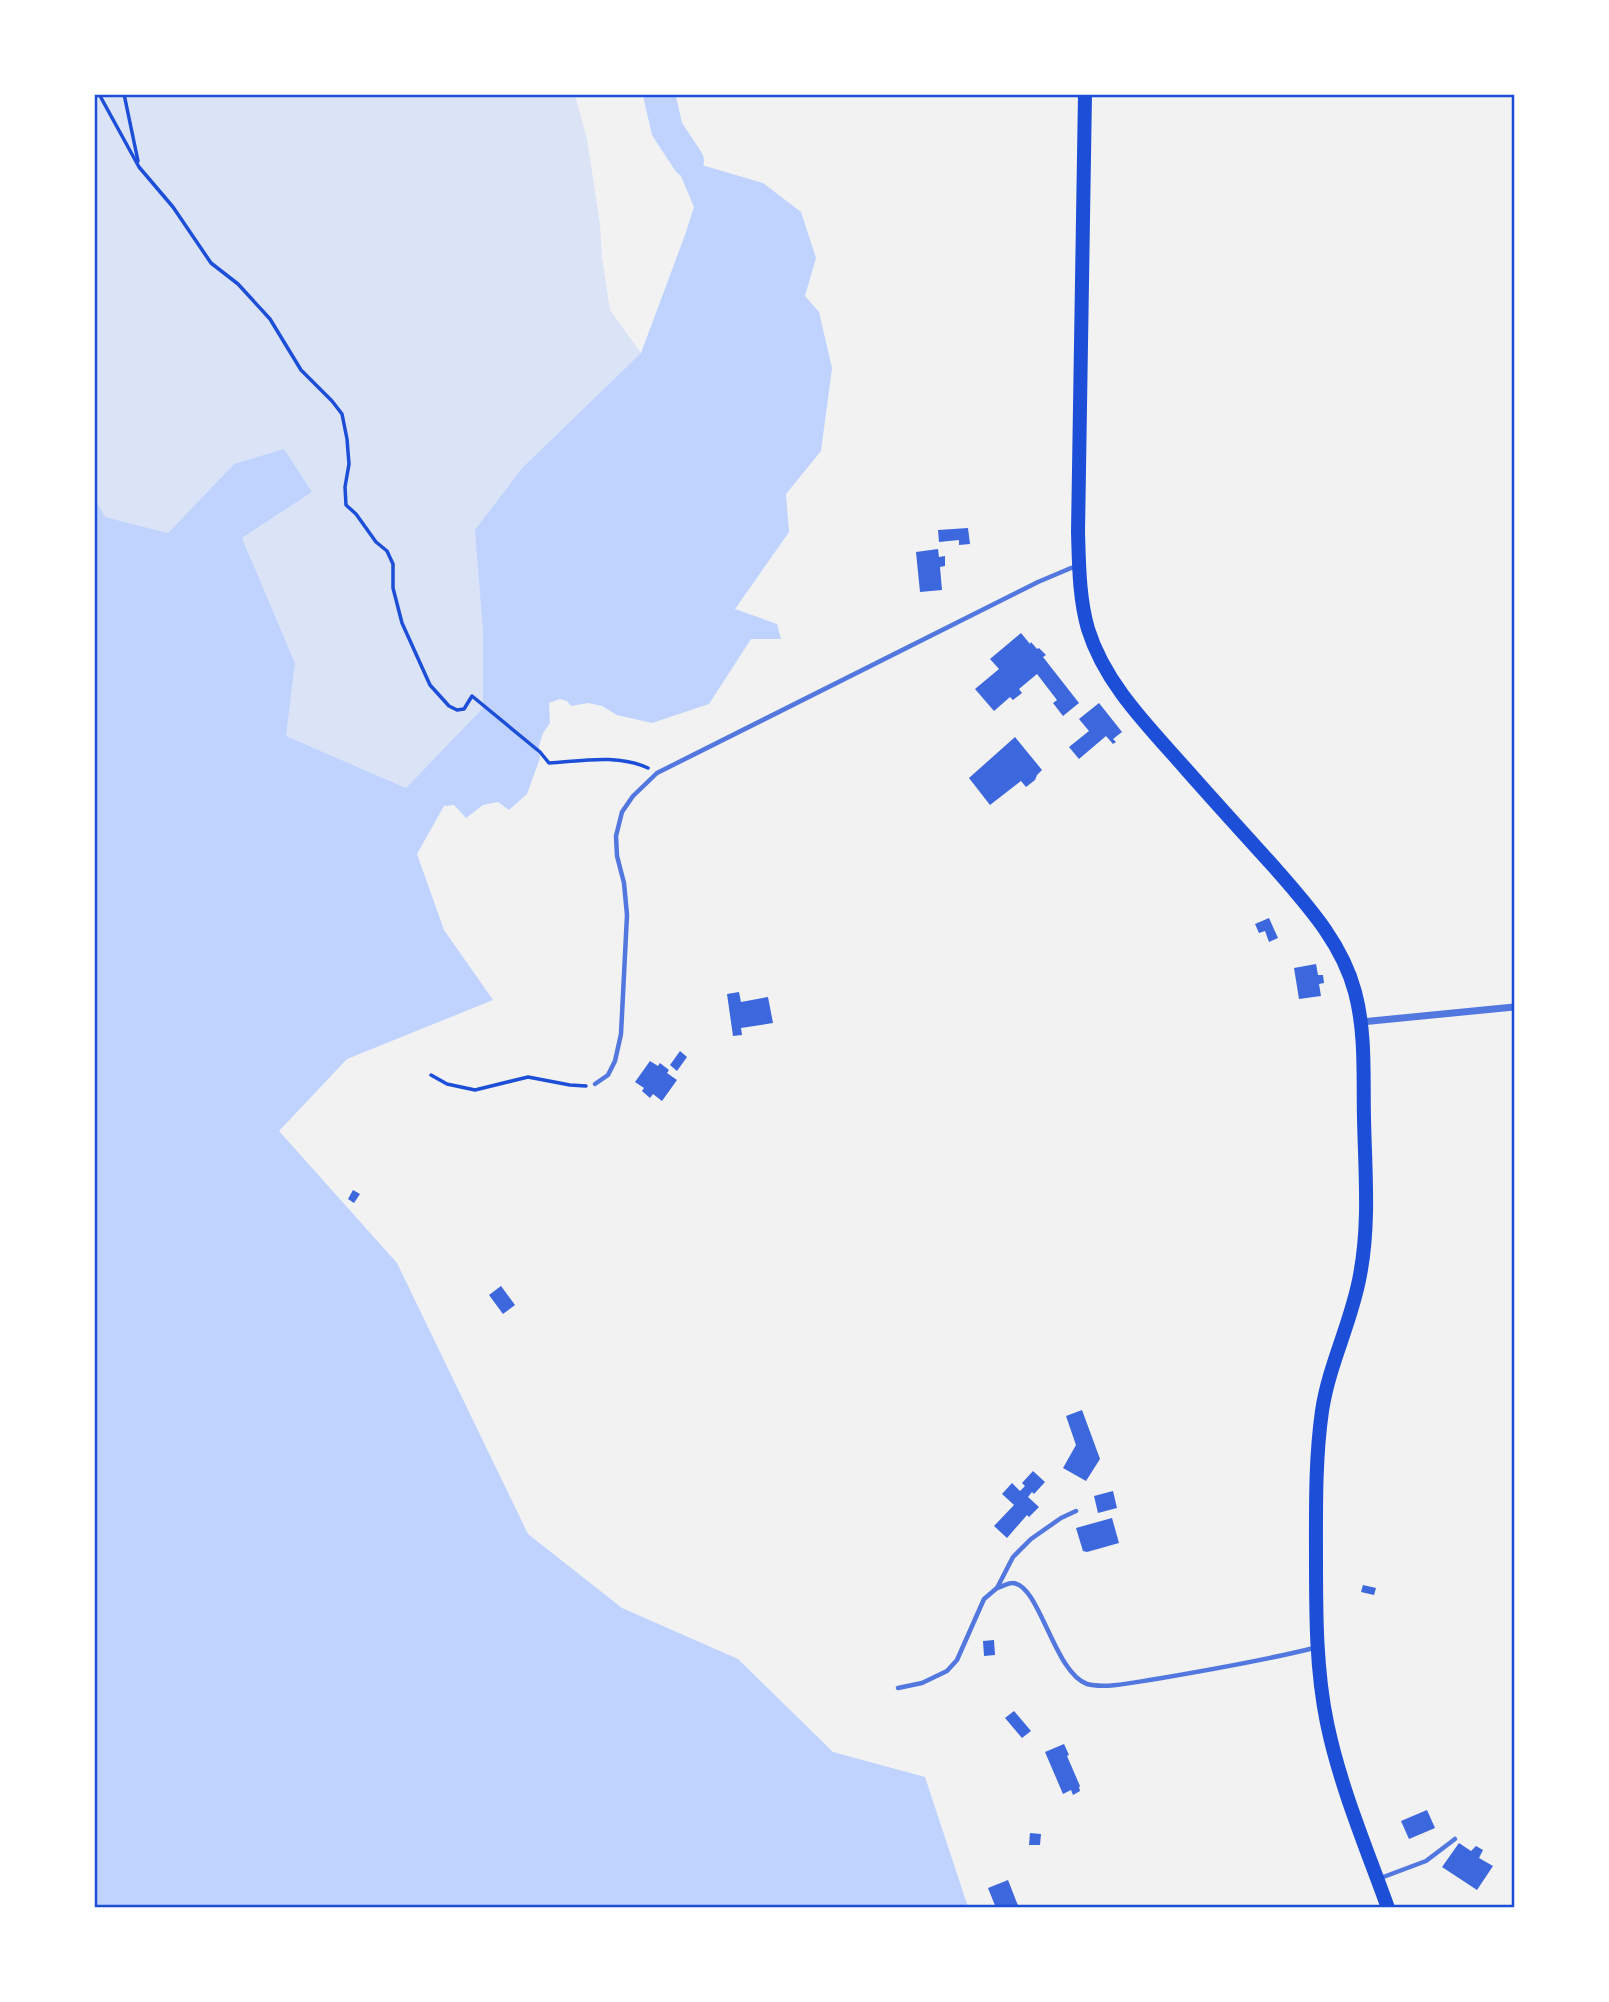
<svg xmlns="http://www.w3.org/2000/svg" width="1609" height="2002" font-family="Roboto,sans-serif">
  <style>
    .green { fill: #dbe4f7 }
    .water { fill: #bfd3fe }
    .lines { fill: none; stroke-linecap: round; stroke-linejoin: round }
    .river { stroke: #bfd3fe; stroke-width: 32 }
    .building { fill: #3d67dc }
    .path { stroke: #1d4ed8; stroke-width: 3.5 }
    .service { stroke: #5277de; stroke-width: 4.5 }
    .minor { stroke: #5277de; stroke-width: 7 }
    .secondary { stroke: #1d4ed8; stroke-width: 14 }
    .neatline { fill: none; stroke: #1d4ed8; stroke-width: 2.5 }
  </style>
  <rect width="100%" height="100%" fill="#f2f2f2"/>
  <path class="green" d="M95 95H575L587 139 600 224 602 257 610 310 641 353 523 467 483 631 484 708 406 788 285 736 295 663 242 538 312 492 234 464 168 533 104 517 95 497Z"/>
  <path class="water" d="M688 161 763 183 801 212 816 258 805 296 819 312 832 368 821 451 786 494 789 532 735 609 777 624 781 639H751L709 704 652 723 617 715 602 706 588 703 571 706 567 701 560 699 549 703 550 723 543 733 539 746 540 758 527 794 509 810 498 802 483 805 466 818 454 805 444 806 417 854 444 930 493 1000 347 1059 279 1131 397 1263 528 1534 622 1608 738 1659 833 1752 925 1777 968 1907H95L94 497 105 517 168 533 234 464 284 449 312 492 242 538 295 663 286 736 406 788 483 708V631L475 530 523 467 641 353 685 235 694 207 680 174Z"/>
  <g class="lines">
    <path class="river" d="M659 94 667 129 688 161"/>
  </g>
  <g class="building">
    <path d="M968 528 970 544 959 545V540L939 542 938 530Z"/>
    <path d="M938 549 939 557 945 556V566L940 567 942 590 920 592 916 552Z"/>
    <path d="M1021 633 1030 644 1031 642 1037 649 1039 648 1046 655 1043 657 1079 703 1063 716 1053 703 1057 700 1037 674 1019 689 1022 693 1013 700 1010 697 994 711 975 689 999 669 990 659Z"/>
    <path d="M1099 703 1122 732 1113 739 1116 742 1113 744 1106 736 1079 759 1069 747 1089 731 1079 719Z"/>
    <path d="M1015 737 1042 770 1037 775 1035 780 1026 787 1021 781 990 805 969 778Z"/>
    <path d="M1269 918 1278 938 1269 942 1265 931 1259 933 1255 924Z"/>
    <path d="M1316 964 1318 975H1323L1324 983 1319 984 1321 996 1299 999 1294 968Z"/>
    <path d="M739 992 741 1002 768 997 773 1023 741 1028 742 1035 733 1036 727 994Z"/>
    <path d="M680 1051 687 1057 677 1071 670 1065Z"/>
    <path d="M650 1061 658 1066 660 1063 669 1070 667 1073 677 1080 662 1101 653 1094 650 1098 642 1091 644 1088 635 1082Z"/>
    <path d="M353 1190 360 1194 354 1203 348 1199Z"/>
    <path d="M501 1286 515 1305 503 1314 489 1295Z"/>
    <path d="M1082 1410 1100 1459 1086 1481 1063 1468 1076 1445 1066 1416Z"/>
    <path d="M1033 1471 1045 1482 1034 1494 1032 1492 1028 1497 1039 1507 1029 1517 1027 1515 1007 1538 994 1526 1014 1505 1002 1494 1012 1483 1020 1491 1025 1486 1022 1483Z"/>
    <path d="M1113 1491 1117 1508 1098 1513 1094 1496Z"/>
    <path d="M1112 1518 1119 1543 1087 1552 1083 1551 1076 1528Z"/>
    <path d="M1363 1585 1376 1588 1374 1595 1361 1592Z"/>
    <path d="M994 1640 995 1655 984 1656 983 1641Z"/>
    <path d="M1014 1711 1031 1731 1022 1738 1005 1718Z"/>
    <path d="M1064 1744 1069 1755 1067 1756 1080 1786 1079 1787 1080 1791 1073 1795 1071 1790 1063 1794 1045 1752Z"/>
    <path d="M1427 1810 1435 1828 1409 1839 1401 1821Z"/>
    <path d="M1030 1833 1041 1834 1040 1845H1029Z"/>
    <path d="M1459 1843 1471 1851 1476 1846 1483 1850 1479 1858 1493 1866 1477 1890 1442 1867Z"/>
    <path d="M1008 1880 1019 1908H996L988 1888Z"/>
  </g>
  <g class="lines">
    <g class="path">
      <path d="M99 94 139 167 173 207 211 263 238 284 270 319 301 370 332 401 342 414 347 439 349 464 345 487 346 505 356 514 376 542 387 551 393 564V588L402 623 430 685 449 706 457 710 464 709 472 696 540 752 549 763C582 761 618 754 648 768"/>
      <path d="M124 94 138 161"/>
      <path d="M431 1075 447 1084 475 1090 528 1077 570 1085 586 1086"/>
    </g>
    <g class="service">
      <path d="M595 1084 608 1075 615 1061 621 1034 627 915 624 883 617 856 616 836 622 812 633 796 657 773 1038 582 1071 568 1077 567"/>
      <path d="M997 1588C1001 1587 1008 1583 1012 1583 1039 1582 1054 1673 1087 1684 1105 1689 1136 1682 1156 1679 1209 1670 1262 1661 1314 1648"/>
      <path d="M898 1688 922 1683 947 1671 957 1660 984 1599 997 1588 1013 1557 1031 1539 1061 1518 1076 1511"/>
      <path d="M1378 1879 1426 1861 1455 1839"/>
    </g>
    <path class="minor" d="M1361 1022 1514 1007"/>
    <path class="secondary" d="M1085 94 1078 532C1079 564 1079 598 1088 629 1105 684 1148 726 1185 768 1215 802 1245 835 1275 868 1308 906 1342 943 1355 992 1366 1033 1363 1077 1364 1118 1365 1170 1370 1223 1360 1275 1352 1321 1329 1364 1322 1411 1315 1460 1316 1510 1316 1560 1316 1614 1316 1670 1327 1723 1340 1786 1366 1847 1388 1908"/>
  </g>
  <rect width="1609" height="2002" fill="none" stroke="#ffffff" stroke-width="192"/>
  <rect x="96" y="96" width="1417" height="1810" class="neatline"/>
</svg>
